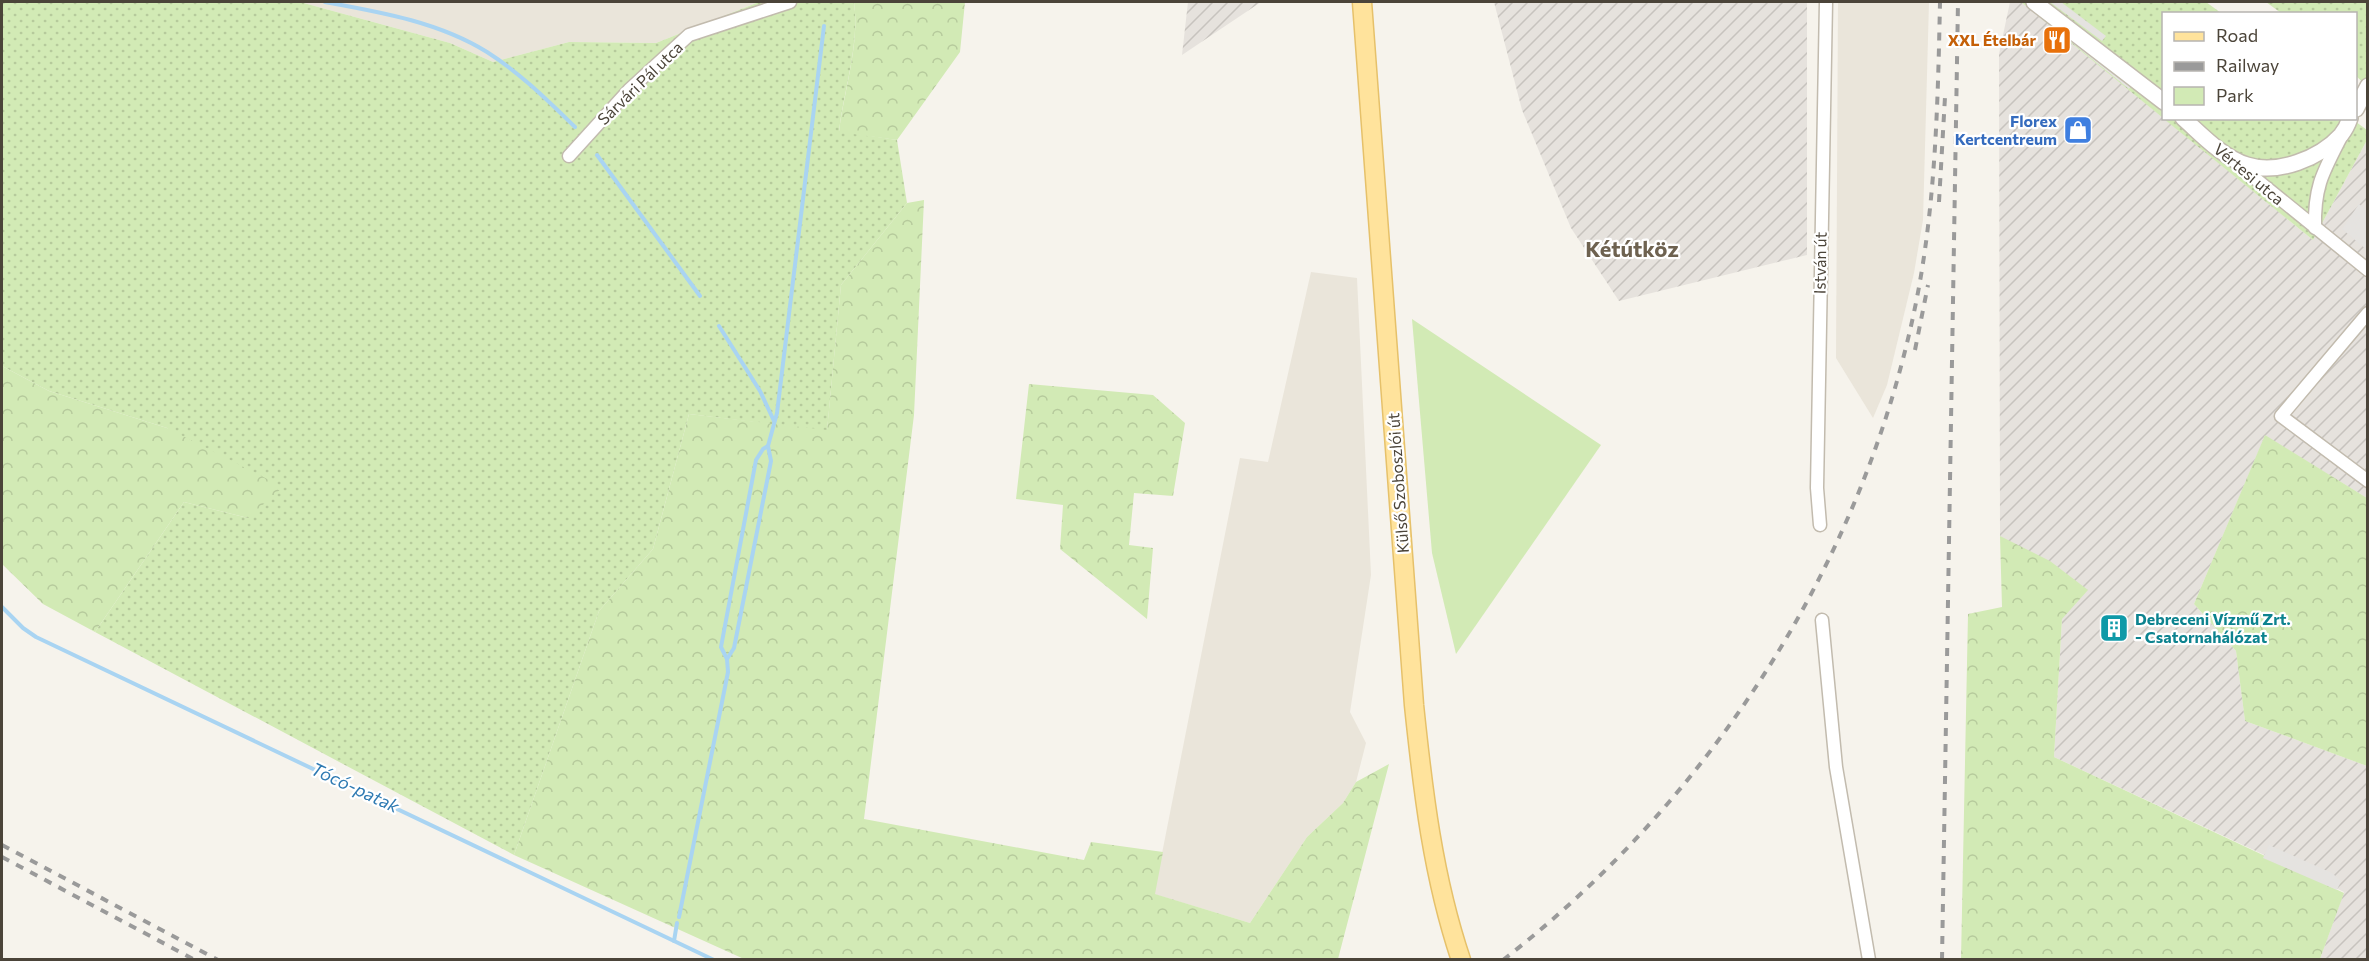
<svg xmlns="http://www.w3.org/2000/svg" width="2369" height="961" font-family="Commissioner,sans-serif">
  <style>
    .residential { fill: #eae5da }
    .industrial { fill: url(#industrial-furrows) }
    .grass { fill: url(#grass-dots) }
    .forest { fill: url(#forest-crowns) }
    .green { fill: #d2eab5 }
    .parking { fill: #e5e3e0 }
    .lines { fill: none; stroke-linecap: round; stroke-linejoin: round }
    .stream { stroke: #a9d4f2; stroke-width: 4 }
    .minor-casing { stroke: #c2bbae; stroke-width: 15 }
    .tertiary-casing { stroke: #c2bbae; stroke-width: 18 }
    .primary-casing { stroke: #e6c16a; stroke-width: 21 }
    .minor { stroke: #fff; stroke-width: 12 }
    .tertiary { stroke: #fff; stroke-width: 15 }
    .primary { stroke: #ffe39c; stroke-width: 18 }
    .rail { stroke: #9a9a9a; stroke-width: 4; stroke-dasharray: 8 8; stroke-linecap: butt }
    .labels { text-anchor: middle; stroke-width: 4.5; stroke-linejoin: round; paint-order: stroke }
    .food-label { font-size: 16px; font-weight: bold; fill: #c56008; stroke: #fff; text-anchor: end }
    .street-label { font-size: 16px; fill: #4b4439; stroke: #fff }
    .shop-label { font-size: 16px; font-weight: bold; fill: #366cbe; stroke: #fff; text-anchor: end }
    .culture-label { font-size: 16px; font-weight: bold; fill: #0d838f; stroke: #fff; text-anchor: start }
    .water-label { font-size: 18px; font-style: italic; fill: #2e7ab2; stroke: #fff }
    .district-label { font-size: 22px; font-weight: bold; fill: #6e6250; stroke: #fff }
  </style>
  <defs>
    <pattern id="industrial-furrows" width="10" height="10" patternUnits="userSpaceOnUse" patternTransform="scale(1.5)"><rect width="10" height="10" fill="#e6e2dd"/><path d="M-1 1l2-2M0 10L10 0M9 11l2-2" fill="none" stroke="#c7c3be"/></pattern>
    <pattern id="grass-dots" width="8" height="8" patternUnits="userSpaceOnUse" patternTransform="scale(1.5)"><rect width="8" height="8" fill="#d2eab5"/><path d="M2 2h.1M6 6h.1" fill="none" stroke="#b6ca9c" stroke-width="1.8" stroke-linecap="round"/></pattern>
    <pattern id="forest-crowns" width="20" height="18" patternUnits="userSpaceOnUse" patternTransform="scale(1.5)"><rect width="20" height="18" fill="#d2eab5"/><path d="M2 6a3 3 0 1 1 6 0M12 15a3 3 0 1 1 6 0" fill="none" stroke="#b6ca9c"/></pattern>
  </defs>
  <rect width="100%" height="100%" fill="#f6f3ec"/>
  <g class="residential">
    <path d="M300 2H759L656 43 569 42 493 62 450 43Z"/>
    <path d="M1838 2H1929L1923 220 1914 273 1887 385 1873 418 1836 358Z"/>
    <path d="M1311 272 1357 278 1371 575 1350 712 1366 743 1356 782 1343 803 1307 837 1250 923 1154 894 1240 458 1268 462Z"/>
  </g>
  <g class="industrial">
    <path d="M1188 2H1261L1182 55Z"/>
    <path d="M1494 2H1807V255L1619 301 1571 228 1522 110Z"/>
    <path d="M2010 2H2021L2313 240 2367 140V498L2265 436 2194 604 2236 651 2245 721 2367 766V959H2320L2344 892 2054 757 2062 619 2000 536 1999 54Z"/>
  </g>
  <g class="grass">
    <path d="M2 2H300L450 43 493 62 569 42 656 43 759 2H854C860 44 844 89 839 131L897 140 907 203 841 285 827 431 689 414 653 549 599 611 514 855 95 632 184 502 248 518 167 428 49 391 2 366Z"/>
    <path d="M2021 2H2206L2221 13 2164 14 2163 118Z"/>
    <path d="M2266 2H2367V86L2356 76V14L2281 13Z"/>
    <path d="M2164 119H2352L2367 130V140L2313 240Z"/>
  </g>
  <g class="forest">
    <path d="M854 2H965L960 52 897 140 839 132C844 90 860 44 854 2Z"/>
    <path d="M924 200 914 415 864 819 1084 860 1091 842 1163 852 1155 894 1250 923 1307 837 1343 803 1356 782 1389 764 1338 959H744L514 855 599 611 653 549 689 414 827 430 841 285 907 203Z"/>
    <path d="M2 366 49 391 167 428 283 487 248 518 184 502 95 632 43 604 2 564Z"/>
    <path d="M1029 384 1153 395 1185 423 1173 496 1134 493 1129 545 1153 548 1147 619 1060 549 1063 505 1016 499Z"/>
    <path d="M2265 435 2367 498V766L2245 721 2236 651 2194 604Z"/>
    <path d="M2000 536 2050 561 2088 590 2062 619 2054 757 2344 893 2320 959 1961 960 1968 614 2002 607Z"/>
  </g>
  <path class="green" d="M1412 319 1601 445 1456 654 1432 553Z"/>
  <g class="parking">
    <path d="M2050 2H2061L2106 36 2102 41Z"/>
    <path d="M2042 10 2133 83 2129 89 2038 15Z"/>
    <path d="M2359 204 2367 211V250L2342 229Z"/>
    <path d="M2269 845 2332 873 2341 881 2337 890 2263 858Z"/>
  </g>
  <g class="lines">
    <g class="stream">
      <path d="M325 2C380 12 439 22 487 52 520 73 547 100 575 127"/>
      <path d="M597 155 700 296"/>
      <path d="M719 326 760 391 774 421"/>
      <path d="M2 607 23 628 36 637 714 960"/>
      <path d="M727 659 721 647 756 460 763 449 768 446"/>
      <path d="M679 917 728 672 727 659 734 648 771 461 768 446 777 413 824 26"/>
      <path d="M674 941 677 923"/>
    </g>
    <g class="minor-casing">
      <g id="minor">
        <path d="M569 156 629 90 689 35 790 2"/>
        <path d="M2236 163 2368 270"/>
        <path d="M2315 228C2314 188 2322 174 2340 139"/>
        <path d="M2368 313 2281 416 2368 481"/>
        <path d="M1820 525 1817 488 1826 2"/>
        <path d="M1822 620 1836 767 1869 960"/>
      </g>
    </g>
    <g class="tertiary-casing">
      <g id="tertiary">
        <path d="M2034 2 2164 102"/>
        <path d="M2356 109 2368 86"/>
        <path d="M2183 118C2202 135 2222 157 2247 165 2278 175 2320 158 2341 135 2345 130 2348 124 2350 118"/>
      </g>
    </g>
    <g class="primary-casing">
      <path id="primary" d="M1362 2 1414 705C1423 792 1433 877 1461 960"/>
    </g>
    <use href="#minor" class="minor"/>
    <use href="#tertiary" class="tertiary"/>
    <use href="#primary" class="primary"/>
    <g class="rail">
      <path d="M1939 202 1945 97"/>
      <path d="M1915 350 1928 285"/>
      <path d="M2 845 218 960"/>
      <path d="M2 857 195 960"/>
      <path d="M1503 960C1716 795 1870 552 1919 287 1936 193 1938 96 1940 2"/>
      <path d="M1942 960 1958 2"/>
    </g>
  </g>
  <defs>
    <g id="restaurant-square" transform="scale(1.5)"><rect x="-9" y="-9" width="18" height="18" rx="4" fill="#e8710a" stroke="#fff"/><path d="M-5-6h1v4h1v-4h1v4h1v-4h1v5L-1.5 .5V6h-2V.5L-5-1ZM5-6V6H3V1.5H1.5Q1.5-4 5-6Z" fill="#fff"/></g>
    <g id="shop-square" transform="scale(1.5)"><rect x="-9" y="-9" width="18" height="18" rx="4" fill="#3f7fe0" stroke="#fff"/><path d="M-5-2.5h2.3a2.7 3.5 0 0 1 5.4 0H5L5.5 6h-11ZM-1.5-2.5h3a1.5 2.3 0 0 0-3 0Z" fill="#fff"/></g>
    <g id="building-square" transform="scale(1.5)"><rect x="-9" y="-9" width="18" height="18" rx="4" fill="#0f9aa8" stroke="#fff"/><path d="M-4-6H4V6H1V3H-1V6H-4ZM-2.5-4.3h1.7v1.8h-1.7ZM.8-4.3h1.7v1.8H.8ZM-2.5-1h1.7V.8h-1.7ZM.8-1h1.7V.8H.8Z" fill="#fff"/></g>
  </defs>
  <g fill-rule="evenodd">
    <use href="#restaurant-square" x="2057" y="40"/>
    <use href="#shop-square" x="2078" y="130"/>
    <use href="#building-square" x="2114" y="628"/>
  </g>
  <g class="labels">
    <g class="food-label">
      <text x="2036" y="46">XXL Ételbár</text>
    </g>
    <g class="street-label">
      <text transform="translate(640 83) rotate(-44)" y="6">Sárvári Pál utca</text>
      <text transform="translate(2249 174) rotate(40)" y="6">Vértesi utca</text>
      <text transform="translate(1820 263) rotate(-89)" y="6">István út</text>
      <text transform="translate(1398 483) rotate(-94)" y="6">Külső Szoboszlói út</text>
    </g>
    <g class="shop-label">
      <text x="2057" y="127">Florex<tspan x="2057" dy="18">Kertcentreum</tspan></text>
    </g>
    <g class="culture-label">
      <text x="2135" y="625">Debreceni Vízmű Zrt.<tspan x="2135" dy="18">- Csatornahálózat</tspan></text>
    </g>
    <g class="water-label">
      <text transform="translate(355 788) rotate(25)" y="6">Tócó-patak</text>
    </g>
    <g class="district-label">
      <text x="1632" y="257">Kétútköz</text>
    </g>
  </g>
  <rect width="2369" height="961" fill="none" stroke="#4b4439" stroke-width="6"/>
  <rect x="2162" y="12" width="195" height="108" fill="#ffffff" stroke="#b7b4b0" stroke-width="1.5"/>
  <rect x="2174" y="32" width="30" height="9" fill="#ffe39c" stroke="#b7b4b0" stroke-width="1.5"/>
  <text x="2216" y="42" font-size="18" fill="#4b4439">Road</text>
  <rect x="2174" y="62" width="30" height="9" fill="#9a9a9a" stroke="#b7b4b0" stroke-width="1.5"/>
  <text x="2216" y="72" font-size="18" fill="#4b4439">Railway</text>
  <rect x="2174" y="87" width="30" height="18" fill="#d2eab5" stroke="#b7b4b0" stroke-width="1.5"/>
  <text x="2216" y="102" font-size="18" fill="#4b4439">Park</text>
</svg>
